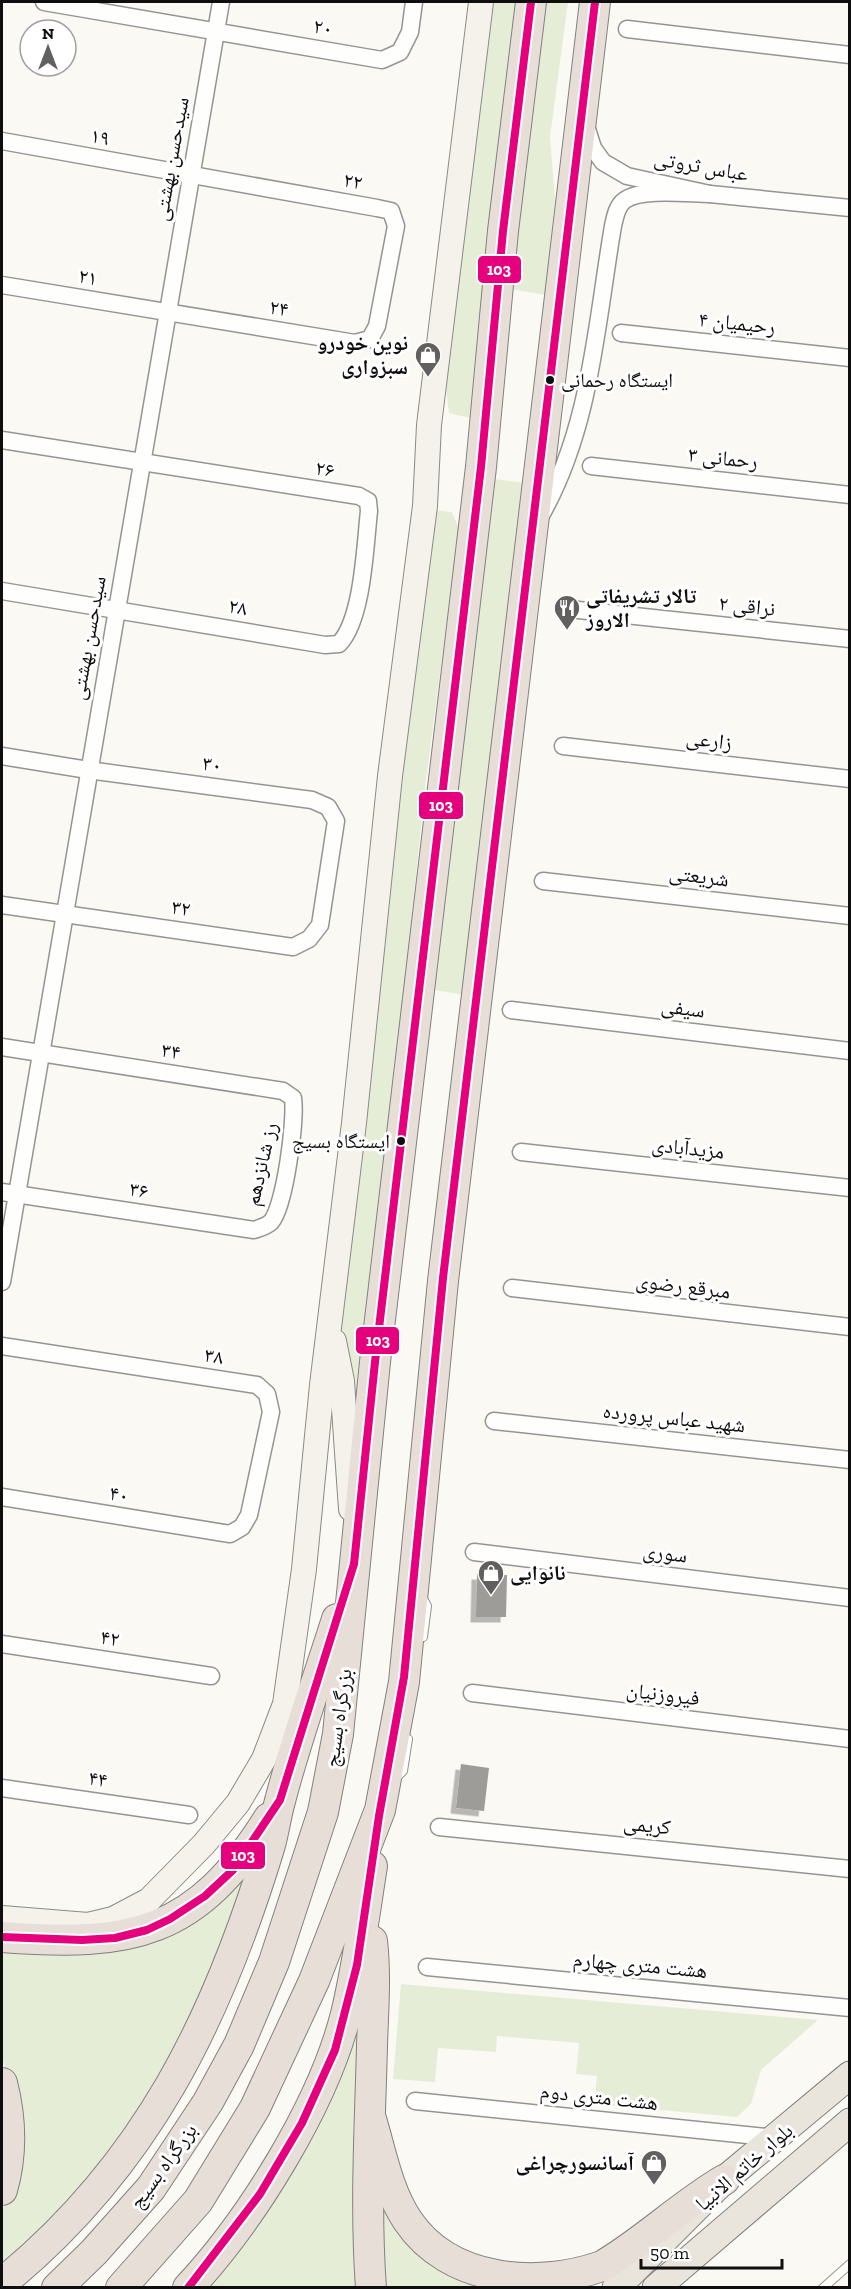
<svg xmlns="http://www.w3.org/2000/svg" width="851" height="2289" font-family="'Zilla Slab','Noto Naskh Arabic',serif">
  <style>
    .green { fill: #e6edd7 }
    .building { fill: #9e9c99; filter: url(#shadow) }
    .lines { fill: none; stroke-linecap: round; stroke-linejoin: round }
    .lane-casing { stroke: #949492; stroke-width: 10 }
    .street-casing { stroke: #949492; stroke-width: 19 }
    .secondary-casing { stroke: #8b8a88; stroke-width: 26 }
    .primary-casing { stroke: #82817f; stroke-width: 29 }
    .highway-casing { stroke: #82817f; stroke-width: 32 }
    .lane { stroke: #fefefd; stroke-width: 8 }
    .street { stroke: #fefefd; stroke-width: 16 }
    .secondary { stroke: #f4f2eb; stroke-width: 24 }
    .primary { stroke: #eae5dc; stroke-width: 27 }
    .highway { stroke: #e7ded8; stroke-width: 30 }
    .bus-1-casing { stroke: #fff; stroke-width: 12 }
    .bus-1 { stroke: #e5007d; stroke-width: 8 }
    .bus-dot { fill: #0e0e0e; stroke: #fff; stroke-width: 2 }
    .labels { text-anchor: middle; stroke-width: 6; stroke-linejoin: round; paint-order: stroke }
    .bus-label { font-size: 20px; fill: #0e0e0e; stroke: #fff; text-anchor: start }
    .street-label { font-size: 21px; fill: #0e0e0e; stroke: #fff }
    .poi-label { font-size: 21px; font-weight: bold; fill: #0e0e0e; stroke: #fff; text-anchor: end }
    .line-badge { stroke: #fff; stroke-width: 2 }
    .badge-label { font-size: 16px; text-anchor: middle; font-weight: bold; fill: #fff }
  </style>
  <defs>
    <filter id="shadow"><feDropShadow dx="-5.5" dy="5.5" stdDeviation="0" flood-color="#0004"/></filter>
  </defs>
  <rect width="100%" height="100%" fill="#faf9f4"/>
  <g class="green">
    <path d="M490 2H518L493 192 470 418 449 413 445 382Z"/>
    <path d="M545 2H568L550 137 555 199 545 295 511 289Z"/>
    <path d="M493 479 526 483 466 995 435 990 444 861Z"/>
    <path d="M432 510 452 512 459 529 426 780 398 1048 350 1444 339 1314Z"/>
    <path d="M265 1837 223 1954 125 2143 2 2272V2213L10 2189 9 2077 2 2059V1945L117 1946Z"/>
    <path d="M363 1983 362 2287 201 2288Z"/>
    <path d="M401 1984 818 2020 761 2070 751 2104 737 2117 594 2104 597 2076 576 2074 579 2043 497 2036 496 2052 438 2048 435 2082 393 2079Z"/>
    <path d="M385 2196 446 2273 477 2287H378L375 2218Z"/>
  </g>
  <g class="building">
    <path d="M477 1574 507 1575 506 1617H476Z"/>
    <path d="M461 1764 489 1768 484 1811 456 1808Z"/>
  </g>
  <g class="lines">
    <g class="lane-casing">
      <g id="lane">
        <path d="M421 1595 427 1606 423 1637"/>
        <path d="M395 1779 403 1771 408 1739"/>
        <path d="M823 2288 850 2264"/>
      </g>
    </g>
    <g class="street-casing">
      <g id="street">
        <path d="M44 2 382 60 400 52 410 32 414 2"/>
        <path d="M627 29 850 55"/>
        <path d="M586 126 593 148 603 162 627 176 710 194 850 208"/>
        <path d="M2 141 377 208 391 211 396 226 377 326 370 339 355 343 2 285"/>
        <path d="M621 333 850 358"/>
        <path d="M2 440 359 496 368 501 369 511C365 546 363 619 339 644L325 645 2 591"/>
        <path d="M591 466 850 495"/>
        <path d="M540 517C591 428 596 325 613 226 615 217 617 205 625 200 642 188 689 194 710 194"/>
        <path d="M569 609 850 639"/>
        <path d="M563 746 850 779"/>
        <path d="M2 756 88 770 312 800 328 807 336 821 320 925 309 939 293 947 2 905"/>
        <path d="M543 881 850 916"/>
        <path d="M511 1010 850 1051"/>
        <path d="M2 1047 283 1091 293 1098C296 1120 285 1206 271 1222 267 1226 260 1228 254 1230L2 1192"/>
        <path d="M521 1152 850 1188"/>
        <path d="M2 1282 221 2"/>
        <path d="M512 1288 850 1327"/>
        <path d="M2 1346 257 1385 267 1394 271 1412 249 1515 242 1527 230 1534 2 1497"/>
        <path d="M494 1421 850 1460"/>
        <path d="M474 1552 850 1598"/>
        <path d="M2 1644 211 1676"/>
        <path d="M472 1693 850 1739"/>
        <path d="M2 1788 189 1815"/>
        <path d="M439 1827 850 1869"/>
        <path d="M427 1967 850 2008"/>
        <path d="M415 2101 776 2138"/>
      </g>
    </g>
    <g class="secondary-casing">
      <g id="secondary">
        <path d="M334 1341 342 1381 351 1509"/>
        <path d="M2 1918 88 1925 113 1919 149 1900 204 1844 238 1803 264 1759 285 1704 304 1569 322 1385 354 1123 390 776 425 506 429 425 481 2"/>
      </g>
    </g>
    <g class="primary-casing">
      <g id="primary">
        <path d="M616 2288 724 2180 850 2075"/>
        <path d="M656 2288 850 2122"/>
      </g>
    </g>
    <g class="highway-casing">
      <g id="highway">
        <path d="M2 1937C132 1947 196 1935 269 1818"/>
        <path d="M2 2083C11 2118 12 2155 2 2190"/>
        <path d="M371 2119C381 2152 388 2192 408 2221 449 2282 537 2289 602 2266 645 2241 681 2205 724 2180"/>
        <path d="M2 2283C146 2166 217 2020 270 1845 274 1830 276 1815 280 1801 296 1739 318 1679 337 1619"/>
        <path d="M57 2288 94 2252 151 2188 208 2102 239 2045 274 1962 323 1812 338 1734 375 1362 481 467 503 231 531 2"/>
        <path d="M121 2288 198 2201 255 2108 314 1981 380 1810 404 1682 443 1281 595 2"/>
        <path d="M188 2288C252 2219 323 2105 346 2014 358 1965 364 1916 372 1866"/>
        <path d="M371 2288C365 2206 370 2127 372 2046 373 2011 376 1976 372 1941"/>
      </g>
    </g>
    <use href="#lane" class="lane"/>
    <use href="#street" class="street"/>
    <use href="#secondary" class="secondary"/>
    <use href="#primary" class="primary"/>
    <use href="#highway" class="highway"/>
    <g class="bus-1-casing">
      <g id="bus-1">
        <path d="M2 1937 82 1940 115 1938 147 1930 170 1919 205 1896 233 1870 280 1800 354 1564 375 1362 481 467 503 231 531 2"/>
        <path d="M188 2288 260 2194 302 2123 335 2050 357 1965 379 1816 404 1677 443 1278 595 2"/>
      </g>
    </g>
    <use href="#bus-1" class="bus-1"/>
  </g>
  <defs>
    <g id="shop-pin" transform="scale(1.35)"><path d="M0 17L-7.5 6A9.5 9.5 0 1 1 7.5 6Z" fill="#61605e" stroke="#fff"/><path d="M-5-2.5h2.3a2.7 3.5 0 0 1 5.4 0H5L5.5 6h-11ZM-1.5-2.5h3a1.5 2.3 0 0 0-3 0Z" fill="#fff"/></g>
    <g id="restaurant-pin" transform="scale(1.35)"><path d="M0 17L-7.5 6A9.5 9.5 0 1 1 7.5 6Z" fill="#61605e" stroke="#fff"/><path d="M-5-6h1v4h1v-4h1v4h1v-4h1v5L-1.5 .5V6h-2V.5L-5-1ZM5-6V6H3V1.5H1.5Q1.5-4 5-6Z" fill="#fff"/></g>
  </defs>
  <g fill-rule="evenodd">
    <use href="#shop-pin" x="428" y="355"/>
    <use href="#restaurant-pin" x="567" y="608"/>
    <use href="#shop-pin" x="491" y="1573"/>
    <use href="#shop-pin" x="654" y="2163"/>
  </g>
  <g class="bus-dot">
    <circle cx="550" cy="380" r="5"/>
    <circle cx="401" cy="1141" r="5"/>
  </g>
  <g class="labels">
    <g class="bus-label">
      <text x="561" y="387">ایستگاه رحمانی</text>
      <text x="390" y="1148" text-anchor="end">ایستگاه بسیج</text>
    </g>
    <g class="street-label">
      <text transform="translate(323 27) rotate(9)" y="7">۲۰</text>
      <text transform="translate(100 137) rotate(11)" y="7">۱۹</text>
      <text transform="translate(171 159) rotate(-80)" y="7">سیدحسن بهشتی</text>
      <text transform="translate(701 166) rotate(10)" y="7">عباس ثروتی</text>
      <text transform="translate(353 181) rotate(10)" y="7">۲۲</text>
      <text transform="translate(88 277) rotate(10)" y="7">۲۱</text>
      <text transform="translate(279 308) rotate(9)" y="7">۲۴</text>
      <text transform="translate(737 323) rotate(6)" y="7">رحیمیان ۴</text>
      <text transform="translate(723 458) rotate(6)" y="7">رحمانی ۳</text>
      <text transform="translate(325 469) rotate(9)" y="7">۲۶</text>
      <text transform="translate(747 606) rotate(6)" y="7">نراقی ۲</text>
      <text transform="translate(238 607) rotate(10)" y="7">۲۸</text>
      <text transform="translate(88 638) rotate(-80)" y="7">سیدحسن بهشتی</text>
      <text transform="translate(709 740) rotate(7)" y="7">زارعی</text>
      <text transform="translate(212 764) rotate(7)" y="7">۳۰</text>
      <text transform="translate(699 876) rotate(7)" y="7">شریعتی</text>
      <text transform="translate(181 908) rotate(8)" y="7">۳۲</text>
      <text transform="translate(683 1008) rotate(7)" y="7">سیفی</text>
      <text transform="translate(171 1051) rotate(9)" y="7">۳۴</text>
      <text transform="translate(688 1148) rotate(6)" y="7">مزیدآبادی</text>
      <text transform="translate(261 1164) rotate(-77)" y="7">رز شانزدهم</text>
      <text transform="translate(139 1190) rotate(8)" y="7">۳۶</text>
      <text transform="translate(683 1286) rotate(7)" y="7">مبرقع رضوی</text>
      <text transform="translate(214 1356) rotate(9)" y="7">۳۸</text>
      <text transform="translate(674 1418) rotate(6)" y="7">شهید عباس پرورده</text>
      <text transform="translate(119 1494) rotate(9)" y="7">۴۰</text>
      <text transform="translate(665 1553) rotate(7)" y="7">سوری</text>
      <text transform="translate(110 1638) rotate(9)" y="7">۴۲</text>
      <text transform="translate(663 1694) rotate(7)" y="7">فیروزنیان</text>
      <text transform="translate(338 1718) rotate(-82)" y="7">بزرگراه بسیج</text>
      <text transform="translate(98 1779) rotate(8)" y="7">۴۴</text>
      <text transform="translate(647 1825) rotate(6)" y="7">کریمی</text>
      <text transform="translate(640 1965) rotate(5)" y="7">هشت متری چهارم</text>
      <text transform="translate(599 2097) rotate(6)" y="7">هشت متری دوم</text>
      <text transform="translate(163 2166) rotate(-54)" y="7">بزرگراه بسیج</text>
      <text transform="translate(744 2167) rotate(-41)" y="7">بلوار خاتم الانبیا</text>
    </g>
    <g class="poi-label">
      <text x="408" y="350">نوین خودرو<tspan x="408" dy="24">سبزواری</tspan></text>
      <text x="586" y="603" text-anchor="start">تالار تشریفاتی<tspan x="586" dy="24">الاروز</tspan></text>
      <text x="510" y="1580" text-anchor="start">نانوایی</text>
      <text x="634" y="2170">آسانسورچراغی</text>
    </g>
  </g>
  <g class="line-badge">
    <rect x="477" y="255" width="45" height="29" rx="6" fill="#e5007d"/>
    <rect x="418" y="791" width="46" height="29" rx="6" fill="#e5007d"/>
    <rect x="355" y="1326" width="45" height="29" rx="6" fill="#e5007d"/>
    <rect x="220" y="1841" width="46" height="29" rx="6" fill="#e5007d"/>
  </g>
  <g class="badge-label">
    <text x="499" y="275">103</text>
    <text x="441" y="811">103</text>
    <text x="378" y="1346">103</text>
    <text x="243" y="1861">103</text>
  </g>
  <rect width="851" height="2289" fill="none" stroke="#0e0e0e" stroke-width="6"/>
  <g transform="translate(48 48)"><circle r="28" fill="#ffffff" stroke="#9f9f9f" stroke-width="1.5"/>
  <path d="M0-4.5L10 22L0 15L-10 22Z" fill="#61605e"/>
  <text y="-9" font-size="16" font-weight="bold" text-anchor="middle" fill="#0e0e0e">N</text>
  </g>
  <path d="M641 2259v9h141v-9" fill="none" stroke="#0e0e0e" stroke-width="3"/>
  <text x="650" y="2259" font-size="18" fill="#0e0e0e" stroke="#ffffff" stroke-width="4.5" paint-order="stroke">50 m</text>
</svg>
